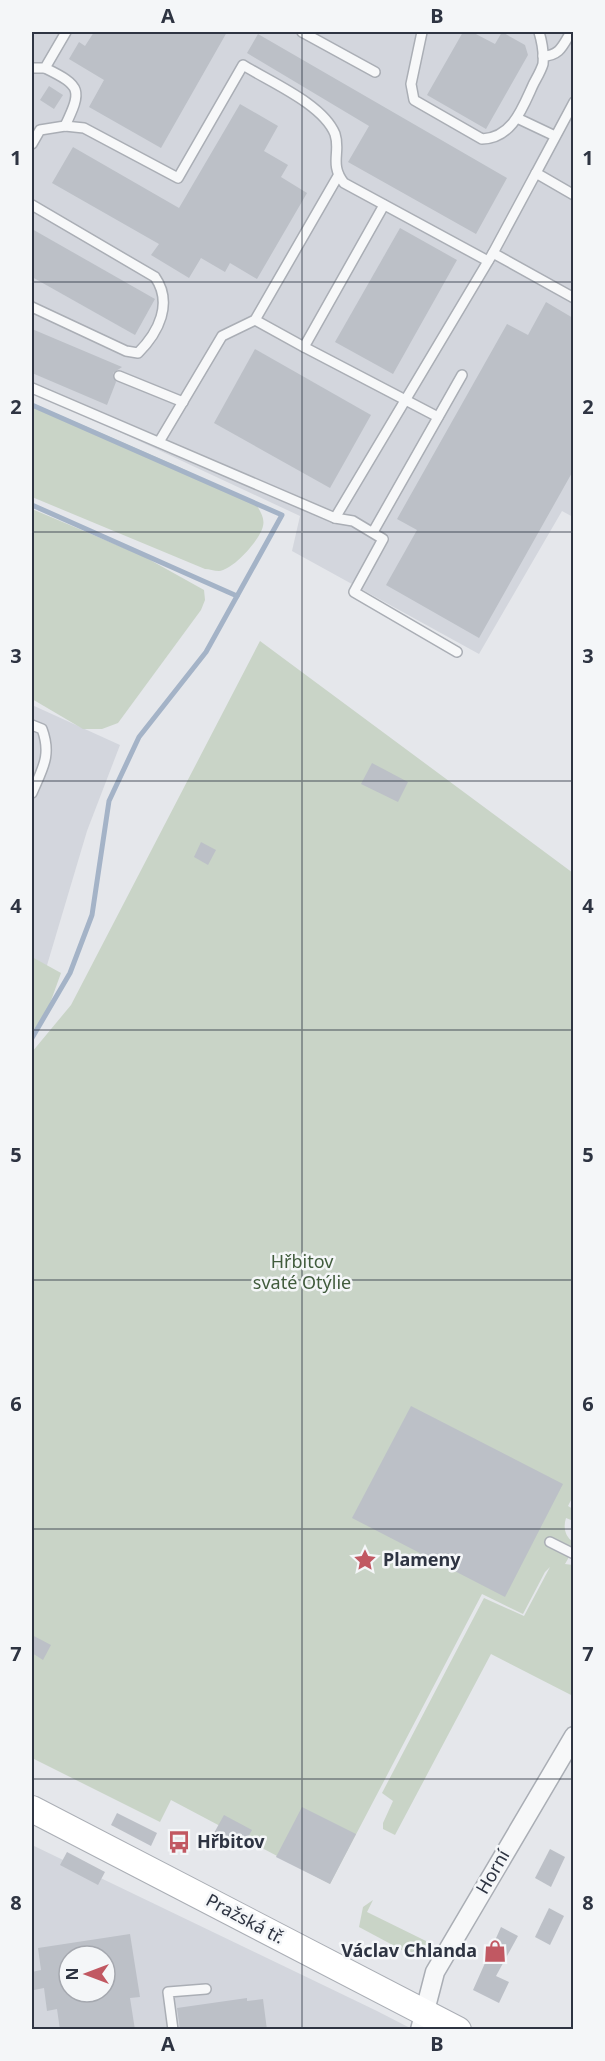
<svg xmlns="http://www.w3.org/2000/svg" width="605" height="2061" font-family="'Noto Sans',sans-serif">
  <style>
    .built { fill: #d3d6dd; fill-rule: evenodd }
    .green { fill: #c9d4c7 }
    .lines { fill: none; stroke-linecap: round; stroke-linejoin: round }
    .stream { stroke: #a4b3c7; stroke-width: 5 }
    .building { fill: #bcc0c7; fill-rule: evenodd }
    .service-casing { stroke: #aaaeb5; stroke-width: 12 }
    .minor-casing { stroke: #aaaeb5; stroke-width: 21 }
    .secondary-casing { stroke: #aaaeb5; stroke-width: 28 }
    .service { stroke: #f7f8f9; stroke-width: 9 }
    .minor { stroke: #f7f8f9; stroke-width: 18 }
    .secondary { stroke: #fff; stroke-width: 26 }
    .grid { fill: none; stroke: #2e3442; stroke-width: 1.5; stroke-opacity: 0.55 }
    .labels { text-anchor: middle; stroke-width: 5; stroke-linejoin: round; paint-order: stroke }
    .park-label { font-size: 18px; fill: #415c3d; stroke: #f4f6f8 }
    .poi-label { font-size: 18px; font-weight: bold; fill: #2e3442; stroke: #f4f6f8; text-anchor: start }
    .street-label { font-size: 18px; fill: #2e3442; stroke: #f4f6f8 }
    .neatline { fill: none; stroke: #2e3442; stroke-width: 2 }
    .grid-label { font-size: 20px; text-anchor: middle; font-weight: bold; fill: #2e3442 }
  </style>
  <rect width="100%" height="100%" fill="#e5e7eb"/>
  <g class="built">
    <path d="M32 32H573V517L562 511 479 654 292 551 300 516 32 391Z"/>
    <path d="M32 705 120 745 87 831 42 982 32 977Z"/>
    <path d="M32 1845 377 2011 412 2029H32ZM69 1956H105V1992H69Z"/>
  </g>
  <g class="green">
    <path d="M32 403 177 466 256 504C260 511 265 518 263 526 260 540 233 570 219 571 214 571 209 569 205 569L32 497Z"/>
    <path d="M32 509 143 556 204 590 205 600 201 610 118 723 102 729H83L32 699Z"/>
    <path d="M260 641 573 873 574 1494 568 1506 573 1509 571 1520 566 1518C563 1528 565 1536 573 1542V1550L565 1564 573 1565V1696L491 1654 395 1835 383 1829V1823L393 1801 382 1793 484 1598 524 1616 550 1567 545 1572 523 1614 482 1594 330 1884 171 1800 160 1822 32 1758V1052L71 1005Z"/>
    <path d="M32 957 61 973 44 1020 32 1039Z"/>
    <path d="M373 1900 367 1912 426 1941 427 1944 415 1957 359 1927 363 1907Z"/>
  </g>
  <g class="lines">
    <g class="stream">
      <path d="M32 405 282 515 206 652 139 737 109 801 92 915 70 973 32 1038"/>
      <path d="M32 505 237 596"/>
    </g>
  </g>
  <g class="building">
    <path d="M94 32H227L161 148 89 107 104 80 69 59 79 42 85 46Z"/>
    <path d="M463 32H472L495 44 502 32 525 45 528 55 486 129 427 95Z"/>
    <path d="M258 34 507 178 476 234 348 162 369 126 247 53Z"/>
    <path d="M49 86 63 95 54 109 40 100Z"/>
    <path d="M240 104 278 126 264 151 288 165 281 177 307 193 257 279 230 263 225 272 201 258 189 278 151 255 159 244 52 183 73 147 179 208Z"/>
    <path d="M400 228 457 260 393 374 335 342Z"/>
    <path d="M32 229 155 299 135 335 32 277Z"/>
    <path d="M546 302 573 318V471L479 638 386 585 417 530 397 519 507 324 528 335Z"/>
    <path d="M32 329 122 367 113 373 116 382 107 405 32 373Z"/>
    <path d="M255 349 371 415 330 488 214 423Z"/>
    <path d="M372 763 408 782 398 802 361 784Z"/>
    <path d="M201 842 216 850 208 865 194 857Z"/>
    <path d="M411 1406 563 1484 505 1597 352 1518Z"/>
    <path d="M32 1635 51 1645 43 1660 32 1653Z"/>
    <path d="M302 1807 356 1834 330 1884 276 1857Z"/>
    <path d="M117 1813 157 1833 151 1846 111 1825Z"/>
    <path d="M224 1815 252 1830 242 1848 214 1833Z"/>
    <path d="M550 1849 565 1857 551 1887 535 1878Z"/>
    <path d="M67 1852 105 1872 98 1885 60 1865Z"/>
    <path d="M549 1908 564 1916 550 1945 535 1937Z"/>
    <path d="M501 1927 518 1936 496 1976 509 1982 499 2003 473 1990Z"/>
    <path d="M130 1934 140 1997 130 1998 135 2030H60L57 2009 47 2011 44 1988 34 1990 32 1972 41 1970 38 1948ZM69 1956H105V1992H69Z"/>
    <path d="M247 1998V2001L263 1999 267 2030H180L177 2008Z"/>
  </g>
  <g class="lines">
    <g class="service-casing">
      <g id="service">
        <path d="M302 32 375 72"/>
        <path d="M422 32 411 84 414 100 482 139C512 138 522 109 533 85 536 79 541 71 543 64 544 53 542 42 539 32"/>
        <path d="M543 56C560 56 563 45 571 32"/>
        <path d="M32 68H45L66 32"/>
        <path d="M45 68C82 86 82 90 65 126"/>
        <path d="M517 118 555 136"/>
        <path d="M32 144 40 130 65 126 84 128 178 178 243 65C270 82 323 104 335 134 341 152 329 164 344 183L488 261"/>
        <path d="M536 173 574 102"/>
        <path d="M32 205 155 277C173 303 159 332 138 353L126 351 32 307"/>
        <path d="M493 253 536 173 574 195"/>
        <path d="M255 320 304 347 384 205"/>
        <path d="M304 347 438 417"/>
        <path d="M119 376 183 402"/>
        <path d="M32 388 335 518 353 521 383 539 354 592 457 652"/>
        <path d="M159 442 222 336 255 320 338 176"/>
        <path d="M335 518 493 253 574 298"/>
        <path d="M373 532 462 375"/>
        <path d="M32 725 42 729C52 756 42 769 32 793"/>
        <path d="M550 1542 574 1554"/>
        <path d="M173 2030 168 1992 206 1989"/>
      </g>
    </g>
    <g class="minor-casing">
      <path id="minor" d="M420 2030 435 1972 574 1736"/>
    </g>
    <g class="secondary-casing">
      <path id="secondary" d="M32 1809 458 2030"/>
    </g>
    <use href="#service" class="service"/>
    <use href="#minor" class="minor"/>
    <use href="#secondary" class="secondary"/>
  </g>
  <path class="grid" d="M302 32V2030M32 282H574M32 532H574M32 781H574M32 1030H574M32 1280H574M32 1529H574M32 1779H574"/>
  <defs>
    <g id="sight-bare" transform="scale(1.8)"><path d="M0-6L1.8-2.2L6-1.7L2.9 1.2L3.7 5.4L0 3.3L-3.7 5.4L-2.9 1.2L-6-1.7L-1.8-2.2Z" fill="#c15862" stroke="#f4f6f8" stroke-width="2.5" paint-order="stroke"/></g>
    <g id="bus-bare" transform="scale(1.8)"><path d="M-5-6H5V4H4V6H2V4H-2V6H-4V4H-5ZM-3.5-4V0h7V-4ZM-3.5 1.2v1.5H-2V1.2ZM2 1.2v1.5H3.5V1.2Z" fill="#c15862" stroke="#f4f6f8" stroke-width="2.5" paint-order="stroke"/></g>
    <g id="shop-bare" transform="scale(1.8)"><path d="M-5-2.5h2.3a2.7 3.5 0 0 1 5.4 0H5L5.5 6h-11ZM-1.5-2.5h3a1.5 2.3 0 0 0-3 0Z" fill="#c15862" stroke="#f4f6f8" stroke-width="2.5" paint-order="stroke"/></g>
  </defs>
  <g fill-rule="evenodd">
    <use href="#sight-bare" x="365" y="1560"/>
    <use href="#bus-bare" x="179" y="1842"/>
    <use href="#shop-bare" x="495" y="1951"/>
  </g>
  <g class="labels">
    <g class="park-label">
      <text x="302" y="1268">Hřbitov<tspan x="302" dy="21">svaté Otýlie</tspan></text>
    </g>
    <g class="poi-label">
      <text x="383" y="1566">Plameny</text>
      <text x="197" y="1848">Hřbitov</text>
      <text x="477" y="1957" text-anchor="end">Václav Chlanda</text>
    </g>
    <g class="street-label">
      <text transform="translate(493 1872) rotate(-60)" y="6">Horní</text>
      <text transform="translate(245 1919) rotate(28)" y="6">Pražská tř.</text>
    </g>
  </g>
  <rect width="605" height="2061" fill="none" stroke="#f4f6f8" stroke-width="66"/>
  <g transform="translate(87 1974) rotate(270)"><circle r="28" fill="#f4f6f8" stroke="#a5a8af" stroke-width="1.5"/>
  <path d="M0-4.5L10 22L0 15L-10 22Z" fill="#c15862"/>
  <text y="-9" font-size="16" font-weight="bold" text-anchor="middle" fill="#2e3442">N</text>
  </g>
  <rect x="33" y="33" width="539" height="1995" class="neatline"/>
  <g class="grid-label">
    <text x="168" y="23">A</text>
    <text x="437" y="23">B</text>
    <text x="16" y="165">1</text>
    <text x="588" y="165">1</text>
    <text x="16" y="414">2</text>
    <text x="588" y="414">2</text>
    <text x="16" y="663">3</text>
    <text x="588" y="663">3</text>
    <text x="16" y="913">4</text>
    <text x="588" y="913">4</text>
    <text x="16" y="1162">5</text>
    <text x="588" y="1162">5</text>
    <text x="16" y="1411">6</text>
    <text x="588" y="1411">6</text>
    <text x="16" y="1661">7</text>
    <text x="588" y="1661">7</text>
    <text x="16" y="1910">8</text>
    <text x="588" y="1910">8</text>
    <text x="168" y="2051">A</text>
    <text x="437" y="2051">B</text>
  </g>
</svg>
